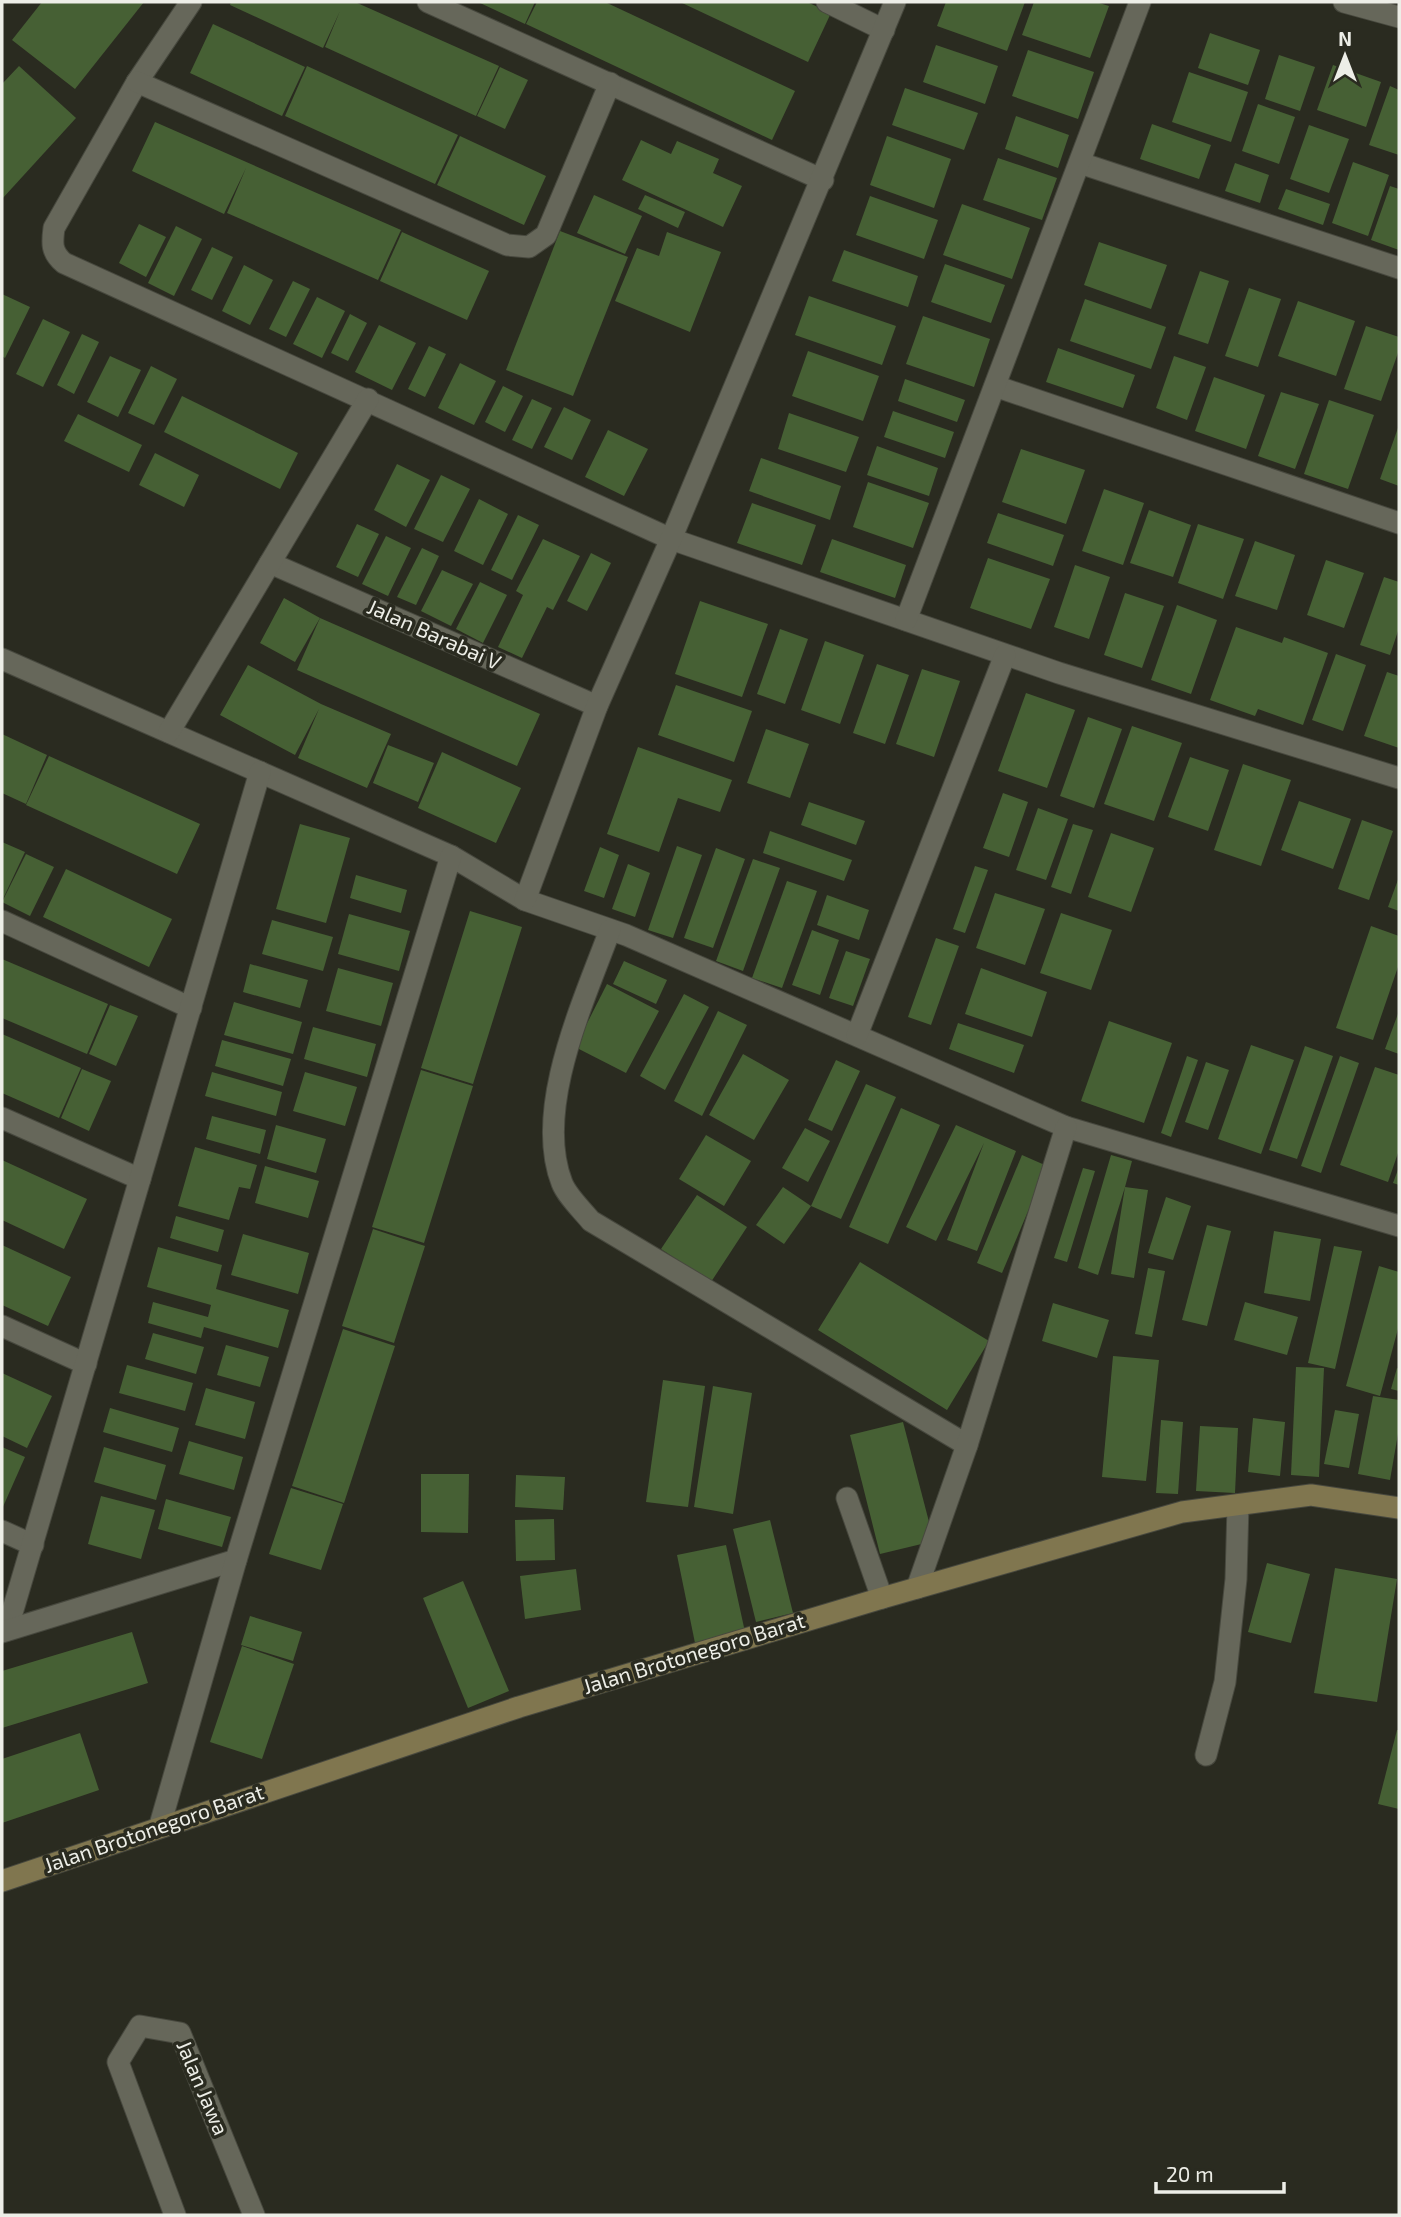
<svg xmlns="http://www.w3.org/2000/svg" width="1401" height="2217" font-family="'Exo 2',sans-serif">
  <style>
    .building { fill: #466034 }
    .lines { fill: none; stroke-linecap: round; stroke-linejoin: round }
    .service-casing { stroke: #47483e; stroke-width: 23 }
    .minor-casing { stroke: #47483e; stroke-width: 23 }
    .secondary-casing { stroke: #47483e; stroke-width: 23 }
    .service { stroke: #66675a; stroke-width: 21 }
    .minor { stroke: #66675a; stroke-width: 21 }
    .secondary { stroke: #80764f; stroke-width: 21 }
    .labels { text-anchor: middle; stroke-width: 7; stroke-linejoin: round; paint-order: stroke }
    .street-label { font-size: 21px; fill: #edeee7; stroke: #2a2b20 }
  </style>
  <rect width="100%" height="100%" fill="#2a2b20"/>
  <g class="building">
    <path d="M42 2H144L75 89 12 40Z"/>
    <path d="M231 2H355L499 66 476 116 325 47 340 11 323 48 230 5Z"/>
    <path d="M478 2H535L525 24Z"/>
    <path d="M537 2H605L795 91 772 140 526 24Z"/>
    <path d="M680 2H807L831 13 808 62Z"/>
    <path d="M946 2H1025L1007 51 937 26Z"/>
    <path d="M1034 2H1096L1109 6 1090 58 1022 35Z"/>
    <path d="M213 24 305 67 282 116 190 73Z"/>
    <path d="M1210 33 1260 50 1248 85 1198 68Z"/>
    <path d="M936 45 998 66 985 104 923 82Z"/>
    <path d="M1028 50 1094 72 1078 119 1012 96Z"/>
    <path d="M1279 55 1315 67 1300 111 1265 99Z"/>
    <path d="M1333 65 1381 82 1366 127 1317 110Z"/>
    <path d="M19 66 76 118 2 199V84Z"/>
    <path d="M307 66 458 135 435 184 285 116Z"/>
    <path d="M500 67 528 80 505 129 477 116Z"/>
    <path d="M1189 72 1248 92 1231 142 1172 122Z"/>
    <path d="M1390 86 1399 90V155L1369 145Z"/>
    <path d="M905 88 978 113 964 150 892 125Z"/>
    <path d="M1258 104 1295 117 1279 164 1242 151Z"/>
    <path d="M1016 116 1069 135 1058 168 1005 149Z"/>
    <path d="M155 122 401 230 378 280 227 213 246 168 224 214 132 171Z"/>
    <path d="M1152 124 1211 145 1199 179 1140 159Z"/>
    <path d="M1309 125 1349 139 1329 193 1290 179Z"/>
    <path d="M460 136 546 176 524 225 437 185Z"/>
    <path d="M887 136 951 159 934 208 870 185Z"/>
    <path d="M641 140 671 154 677 141 719 159 713 173 742 186 723 227 622 180Z"/>
    <path d="M998 158 1057 178 1042 220 983 200Z"/>
    <path d="M1353 162 1389 175 1368 236 1332 223Z"/>
    <path d="M1235 163 1269 175 1260 203 1225 191Z"/>
    <path d="M1390 186 1399 189V250L1371 240Z"/>
    <path d="M1286 189 1330 204 1323 225 1278 209Z"/>
    <path d="M594 195 642 216 625 254 577 233Z"/>
    <path d="M645 195 685 212 678 228 638 209Z"/>
    <path d="M870 196 938 220 924 259 856 235Z"/>
    <path d="M962 204 1030 228 1012 279 943 255Z"/>
    <path d="M139 224 166 237 146 277 119 263Z"/>
    <path d="M176 226 202 239 174 296 148 283Z"/>
    <path d="M560 231 628 257 573 396 506 370Z"/>
    <path d="M402 232 489 271 467 320 380 281Z"/>
    <path d="M667 232 721 252 690 332 615 301 637 248 659 256Z"/>
    <path d="M1099 242 1167 265 1151 309 1084 285Z"/>
    <path d="M212 247 233 257 212 300 191 290Z"/>
    <path d="M844 250 918 276 908 307 832 281Z"/>
    <path d="M945 264 1005 285 991 323 931 302Z"/>
    <path d="M244 265 273 280 250 325 222 311Z"/>
    <path d="M1200 271 1229 281 1208 344 1178 334Z"/>
    <path d="M293 281 310 289 286 337 269 329Z"/>
    <path d="M1249 288 1281 299 1258 367 1225 356Z"/>
    <path d="M2 294 30 307 5 358 2 356Z"/>
    <path d="M809 296 896 326 882 365 795 335Z"/>
    <path d="M317 297 345 311 322 358 293 344Z"/>
    <path d="M1085 299 1166 327 1151 369 1070 341Z"/>
    <path d="M1298 301 1355 321 1336 376 1278 356Z"/>
    <path d="M350 314 367 323 348 361 331 353Z"/>
    <path d="M923 316 990 339 974 387 906 364Z"/>
    <path d="M43 319 70 332 43 387 16 374Z"/>
    <path d="M379 325 416 343 392 390 355 372Z"/>
    <path d="M1366 326 1399 337V350L1381 401 1344 389Z"/>
    <path d="M82 334 99 342 74 394 57 385Z"/>
    <path d="M429 346 446 354 425 397 408 389Z"/>
    <path d="M1058 348 1135 375 1123 408 1046 382Z"/>
    <path d="M808 351 879 376 863 421 792 396Z"/>
    <path d="M110 356 141 370 118 417 87 402Z"/>
    <path d="M1174 356 1206 367 1187 420 1156 408Z"/>
    <path d="M460 363 496 381 474 425 438 408Z"/>
    <path d="M151 366 177 379 154 425 128 413Z"/>
    <path d="M1214 377 1265 395 1246 449 1195 431Z"/>
    <path d="M905 379 965 400 957 422 898 401Z"/>
    <path d="M503 386 523 396 505 432 485 422Z"/>
    <path d="M1281 392 1319 404 1295 469 1258 456Z"/>
    <path d="M182 396 298 453 280 489 164 432Z"/>
    <path d="M532 399 552 408 532 449 512 440Z"/>
    <path d="M1329 400 1374 415 1348 489 1304 474Z"/>
    <path d="M564 407 591 420 572 460 544 447Z"/>
    <path d="M893 411 954 432 945 458 884 437Z"/>
    <path d="M789 413 859 437 846 472 778 449Z"/>
    <path d="M78 414 142 445 129 472 64 441Z"/>
    <path d="M1399 425V486L1380 479Z"/>
    <path d="M608 430 648 449 624 496 585 477Z"/>
    <path d="M877 446 938 468 929 496 867 475Z"/>
    <path d="M1021 449 1085 470 1066 524 1002 502Z"/>
    <path d="M155 453 199 475 184 507 139 485Z"/>
    <path d="M761 458 841 486 830 520 749 491Z"/>
    <path d="M397 464 430 480 406 527 374 510Z"/>
    <path d="M441 475 470 489 443 542 414 529Z"/>
    <path d="M868 482 929 503 913 548 853 527Z"/>
    <path d="M1104 489 1144 503 1123 565 1082 551Z"/>
    <path d="M479 499 508 514 483 565 454 551Z"/>
    <path d="M752 503 816 525 802 565 737 543Z"/>
    <path d="M1149 510 1191 525 1173 577 1130 563Z"/>
    <path d="M998 513 1064 535 1053 566 987 543Z"/>
    <path d="M518 515 539 525 512 580 491 570Z"/>
    <path d="M357 524 379 534 358 577 336 567Z"/>
    <path d="M1198 524 1244 539 1223 599 1178 583Z"/>
    <path d="M386 536 411 548 388 596 362 584Z"/>
    <path d="M543 539 580 556 553 610 547 607 522 658 498 647 523 595 516 591Z"/>
    <path d="M832 539 906 565 895 598 820 572Z"/>
    <path d="M1255 541 1295 555 1277 610 1235 596Z"/>
    <path d="M422 548 439 556 416 605 397 597Z"/>
    <path d="M591 553 611 563 587 611 567 601Z"/>
    <path d="M988 558 1050 579 1031 629 970 608Z"/>
    <path d="M1326 560 1364 573 1344 628 1307 615Z"/>
    <path d="M1075 565 1110 577 1089 639 1054 627Z"/>
    <path d="M442 570 473 584 451 626 421 611Z"/>
    <path d="M1384 577 1399 582V628L1390 655 1360 645Z"/>
    <path d="M480 582 507 595 483 643 456 629Z"/>
    <path d="M1125 593 1164 606 1142 668 1104 655Z"/>
    <path d="M284 598 320 618 295 662 260 643Z"/>
    <path d="M700 601 768 624 742 697 675 674Z"/>
    <path d="M1177 605 1217 620 1191 694 1151 680Z"/>
    <path d="M320 618 540 714 517 766 297 670Z"/>
    <path d="M1236 627 1282 643 1284 637 1328 653 1303 725 1258 709 1255 716 1210 700Z"/>
    <path d="M780 629 808 639 785 704 757 694Z"/>
    <path d="M825 641 864 655 840 724 801 710Z"/>
    <path d="M1336 654 1366 665 1343 731 1312 720Z"/>
    <path d="M877 664 909 675 885 744 853 733Z"/>
    <path d="M248 665 321 704 391 734 367 788 298 758 319 709 295 755 220 715Z"/>
    <path d="M922 669 960 681 934 757 896 744Z"/>
    <path d="M1387 672 1399 676V748L1364 736Z"/>
    <path d="M676 685 752 711 734 762 658 735Z"/>
    <path d="M1026 693 1075 710 1047 788 998 771Z"/>
    <path d="M1088 717 1122 729 1094 808 1060 796Z"/>
    <path d="M1132 726 1182 743 1154 821 1104 804Z"/>
    <path d="M766 729 809 744 790 798 747 783Z"/>
    <path d="M2 734 47 755 26 804 2 793Z"/>
    <path d="M388 745 434 763 418 802 373 783Z"/>
    <path d="M638 747 732 780 720 812 678 798 659 852 607 834Z"/>
    <path d="M442 752 521 788 496 843 418 808Z"/>
    <path d="M49 756 200 824 177 874 26 805Z"/>
    <path d="M1190 757 1229 770 1208 831 1168 817Z"/>
    <path d="M1243 764 1291 780 1261 866 1214 850Z"/>
    <path d="M1003 793 1028 802 1009 857 983 848Z"/>
    <path d="M1299 801 1351 819 1333 869 1281 850Z"/>
    <path d="M809 802 865 821 856 845 801 825Z"/>
    <path d="M1038 808 1068 819 1046 880 1016 870Z"/>
    <path d="M1362 820 1393 831 1369 900 1338 889Z"/>
    <path d="M300 824 350 838 326 923 276 909Z"/>
    <path d="M1073 824 1093 830 1071 894 1051 887Z"/>
    <path d="M770 831 852 860 844 881 763 853Z"/>
    <path d="M1111 833 1154 848 1131 912 1088 897Z"/>
    <path d="M2 842 25 852 2 901Z"/>
    <path d="M677 846 702 855 673 938 648 930Z"/>
    <path d="M600 847 619 855 604 898 584 891Z"/>
    <path d="M716 848 745 859 713 948 684 938Z"/>
    <path d="M26 854 54 867 30 916 2 902Z"/>
    <path d="M753 859 780 868 743 971 716 961Z"/>
    <path d="M628 864 650 873 635 917 612 909Z"/>
    <path d="M975 866 988 870 965 933 953 929Z"/>
    <path d="M66 869 172 919 149 967 43 917Z"/>
    <path d="M356 875 407 890 401 913 350 898Z"/>
    <path d="M1399 877V911L1388 907Z"/>
    <path d="M787 881 817 891 782 988 752 978Z"/>
    <path d="M995 893 1045 909 1025 965 976 948Z"/>
    <path d="M827 895 869 910 859 940 817 925Z"/>
    <path d="M470 911 522 927 473 1084 421 1068Z"/>
    <path d="M1061 913 1112 930 1091 990 1040 973Z"/>
    <path d="M349 914 410 931 399 971 338 954Z"/>
    <path d="M272 920 333 937 323 971 262 954Z"/>
    <path d="M1371 926 1399 936V964L1373 1040 1336 1028Z"/>
    <path d="M812 930 839 940 820 995 792 985Z"/>
    <path d="M936 938 959 946 931 1025 908 1017Z"/>
    <path d="M846 951 870 959 853 1006 829 998Z"/>
    <path d="M2 959 108 1004 87 1054 2 1018Z"/>
    <path d="M624 961 667 980 656 1004 613 984Z"/>
    <path d="M250 964 308 980 300 1008 243 992Z"/>
    <path d="M338 968 393 983 381 1026 326 1011Z"/>
    <path d="M981 968 1047 992 1032 1037 965 1014Z"/>
    <path d="M607 984 659 1011 626 1073 575 1047Z"/>
    <path d="M684 994 709 1007 665 1090 640 1076Z"/>
    <path d="M234 1002 302 1022 293 1054 224 1035Z"/>
    <path d="M110 1005 138 1016 116 1066 89 1054Z"/>
    <path d="M718 1011 747 1025 702 1116 674 1101Z"/>
    <path d="M1399 1011V1054L1385 1049Z"/>
    <path d="M1109 1021 1172 1043 1144 1123 1081 1101Z"/>
    <path d="M958 1023 1024 1045 1014 1073 949 1049Z"/>
    <path d="M313 1027 376 1044 367 1077 304 1059Z"/>
    <path d="M2 1034 81 1068 59 1118 2 1093Z"/>
    <path d="M222 1040 291 1059 283 1086 215 1066Z"/>
    <path d="M1251 1045 1294 1060 1261 1154 1218 1139Z"/>
    <path d="M1305 1046 1333 1056 1297 1159 1269 1150Z"/>
    <path d="M743 1054 789 1080 754 1140 709 1115Z"/>
    <path d="M1187 1056 1198 1060 1171 1137 1161 1133Z"/>
    <path d="M1340 1056 1359 1063 1321 1173 1301 1166Z"/>
    <path d="M836 1060 860 1071 832 1131 808 1120Z"/>
    <path d="M1206 1062 1229 1070 1208 1130 1185 1122Z"/>
    <path d="M1375 1067 1399 1075V1150L1388 1182 1340 1165Z"/>
    <path d="M82 1069 111 1081 89 1131 61 1118Z"/>
    <path d="M421 1070 473 1086 424 1243 372 1227Z"/>
    <path d="M212 1072 282 1092 276 1116 205 1096Z"/>
    <path d="M305 1072 357 1087 345 1126 293 1111Z"/>
    <path d="M866 1084 896 1097 841 1219 811 1206Z"/>
    <path d="M901 1108 940 1125 888 1244 849 1227Z"/>
    <path d="M212 1116 266 1130 260 1154 206 1139Z"/>
    <path d="M276 1125 326 1139 316 1173 267 1159Z"/>
    <path d="M956 1125 1016 1151 977 1251 947 1240 984 1143 936 1241 906 1227Z"/>
    <path d="M805 1128 830 1141 808 1182 782 1168Z"/>
    <path d="M706 1135 751 1161 724 1206 679 1179Z"/>
    <path d="M195 1147 257 1165 250 1189 239 1187 229 1220 178 1206Z"/>
    <path d="M1022 1155 1047 1166 1002 1273 977 1263Z"/>
    <path d="M1111 1155 1132 1161 1125 1187 1148 1190 1134 1278 1111 1274 1125 1187 1098 1275 1078 1268Z"/>
    <path d="M2 1160 87 1199 64 1249 2 1220Z"/>
    <path d="M265 1166 319 1181 308 1218 255 1203Z"/>
    <path d="M1399 1167V1185L1393 1183Z"/>
    <path d="M1083 1168 1095 1171 1067 1262 1054 1258Z"/>
    <path d="M783 1187 811 1206 784 1244 756 1225Z"/>
    <path d="M697 1195 747 1227 711 1282 661 1249Z"/>
    <path d="M1166 1197 1191 1206 1173 1260 1148 1253Z"/>
    <path d="M176 1216 224 1230 218 1252 170 1238Z"/>
    <path d="M1207 1225 1231 1231 1207 1326 1182 1320Z"/>
    <path d="M373 1229 425 1246 394 1343 342 1326Z"/>
    <path d="M1274 1231 1321 1239 1310 1301 1264 1293Z"/>
    <path d="M243 1234 309 1253 298 1294 231 1275Z"/>
    <path d="M2 1245 71 1277 48 1326 2 1305Z"/>
    <path d="M1334 1246 1362 1251 1335 1369 1308 1363Z"/>
    <path d="M158 1247 222 1265 216 1289 289 1310 278 1348 204 1327 201 1338 148 1323 153 1302 208 1317 211 1305 147 1287Z"/>
    <path d="M860 1262 989 1341 947 1410 818 1330Z"/>
    <path d="M1379 1266 1399 1272V1325L1380 1396 1346 1386Z"/>
    <path d="M1148 1268 1165 1271 1152 1337 1135 1334Z"/>
    <path d="M1245 1302 1298 1317 1287 1355 1234 1340Z"/>
    <path d="M1053 1303 1109 1320 1097 1358 1042 1341Z"/>
    <path d="M343 1329 395 1346 344 1503 292 1486Z"/>
    <path d="M153 1333 204 1347 196 1374 145 1359Z"/>
    <path d="M226 1345 269 1357 260 1387 217 1375Z"/>
    <path d="M1113 1356 1159 1360 1146 1481 1102 1477Z"/>
    <path d="M127 1365 193 1383 185 1411 119 1393Z"/>
    <path d="M1296 1367 1324 1368 1319 1477 1291 1475Z"/>
    <path d="M1397 1368 1399 1369V1391L1391 1389Z"/>
    <path d="M2 1373 52 1396 27 1448 2 1436Z"/>
    <path d="M663 1380 705 1386 688 1507 646 1502Z"/>
    <path d="M713 1386 752 1393 733 1514 694 1507Z"/>
    <path d="M206 1388 255 1402 245 1439 195 1425Z"/>
    <path d="M1373 1396 1399 1400V1428L1390 1480 1358 1474Z"/>
    <path d="M110 1408 179 1428 172 1452 103 1432Z"/>
    <path d="M1335 1410 1359 1414 1349 1468 1324 1464Z"/>
    <path d="M1253 1418 1285 1422 1280 1476 1248 1472Z"/>
    <path d="M1161 1420 1183 1422 1178 1494 1156 1493Z"/>
    <path d="M903 1422 934 1541 880 1554 850 1435Z"/>
    <path d="M1200 1426 1238 1428 1235 1493 1196 1491Z"/>
    <path d="M189 1441 243 1457 234 1490 179 1474Z"/>
    <path d="M2 1447 25 1457 2 1509Z"/>
    <path d="M104 1447 166 1465 156 1500 94 1482Z"/>
    <path d="M421 1474H469L468 1533 421 1532Z"/>
    <path d="M516 1475 565 1477 563 1510 515 1507Z"/>
    <path d="M291 1488 343 1504 321 1570 269 1554Z"/>
    <path d="M101 1496 155 1510 141 1559 88 1544Z"/>
    <path d="M166 1499 231 1517 222 1547 158 1529Z"/>
    <path d="M554 1519 555 1560 516 1561 515 1520Z"/>
    <path d="M770 1520 793 1613 756 1622 733 1529Z"/>
    <path d="M726 1545 745 1632 695 1643 677 1555Z"/>
    <path d="M1267 1563 1310 1574 1291 1643 1248 1632Z"/>
    <path d="M1335 1568 1397 1579 1377 1702 1314 1693Z"/>
    <path d="M576 1569 581 1610 525 1619 520 1576Z"/>
    <path d="M463 1581 509 1691 468 1708 423 1598Z"/>
    <path d="M250 1616 302 1632 293 1661 241 1645Z"/>
    <path d="M132 1632 148 1683 2 1728V1671Z"/>
    <path d="M242 1646 294 1664 262 1759 210 1742Z"/>
    <path d="M1397 1730H1399V1809L1378 1804Z"/>
    <path d="M80 1733 99 1790 2 1823V1759Z"/>
  </g>
  <g class="lines">
    <g class="service-casing">
      <path id="service" d="M1206 1755 1225 1682 1236 1579 1238 1505"/>
    </g>
    <g class="minor-casing">
      <g id="minor">
        <path d="M191 2 137 82 54 228C52 243 51 252 64 263L671 539 1059 673 1399 778"/>
        <path d="M428 2 823 180"/>
        <path d="M827 2 884 30"/>
        <path d="M1344 2 1399 17"/>
        <path d="M137 82 507 245 529 247 546 235 610 83"/>
        <path d="M1080 163 1399 268"/>
        <path d="M995 386 1399 523"/>
        <path d="M270 563 597 706"/>
        <path d="M906 620 1140 2"/>
        <path d="M2 659 451 856 525 900 626 935 1066 1127 1399 1226"/>
        <path d="M169 732 368 399"/>
        <path d="M525 900 597 706 671 539 895 2"/>
        <path d="M2 921 191 1008"/>
        <path d="M610 930C584 1001 533 1109 562 1183 567 1196 582 1210 591 1221L967 1445"/>
        <path d="M857 1035 1005 655"/>
        <path d="M2 1118 140 1179"/>
        <path d="M2 1326 86 1364"/>
        <path d="M847 1498 882 1598"/>
        <path d="M2 1531 33 1545"/>
        <path d="M917 1588 967 1445 1066 1127"/>
        <path d="M7 1630 260 772"/>
        <path d="M2 1632 236 1560"/>
        <path d="M160 1825 236 1560 451 856"/>
        <path d="M175 2215 118 2062 140 2026 180 2033 254 2215"/>
      </g>
    </g>
    <g class="secondary-casing">
      <path id="secondary" d="M2 1881 519 1707 882 1598 1182 1512 1311 1495 1399 1508"/>
    </g>
    <use href="#service" class="service"/>
    <use href="#minor" class="minor"/>
    <use href="#secondary" class="secondary"/>
  </g>
  <g class="labels">
    <g class="street-label">
      <text transform="translate(434 635) rotate(24)" y="7">Jalan Barabai V</text>
      <text transform="translate(694 1654) rotate(-17)" y="7">Jalan Brotonegoro Barat</text>
      <text transform="translate(154 1829) rotate(-19)" y="7">Jalan Brotonegoro Barat</text>
      <text transform="translate(202 2088) rotate(67)" y="7">Jalan Jawa</text>
    </g>
  </g>
  <rect width="1401" height="2217" fill="none" stroke="#edeee7" stroke-width="7"/>
  <g transform="translate(1345 56)" stroke="#2a2b20" stroke-width="5" paint-order="stroke">
  <path d="M0-5L12 26L0 18L-12 26Z" fill="#edeee7"/>
  <text y="-10" font-size="19" font-weight="bold" text-anchor="middle" fill="#edeee7">N</text>
  </g>
  <path d="M1156 2182v10h128v-10" fill="none" stroke="#edeee7" stroke-width="3.5"/>
  <text x="1166" y="2182" font-size="21" fill="#edeee7" stroke="#2a2b20" stroke-width="5" paint-order="stroke">20 m</text>
</svg>
